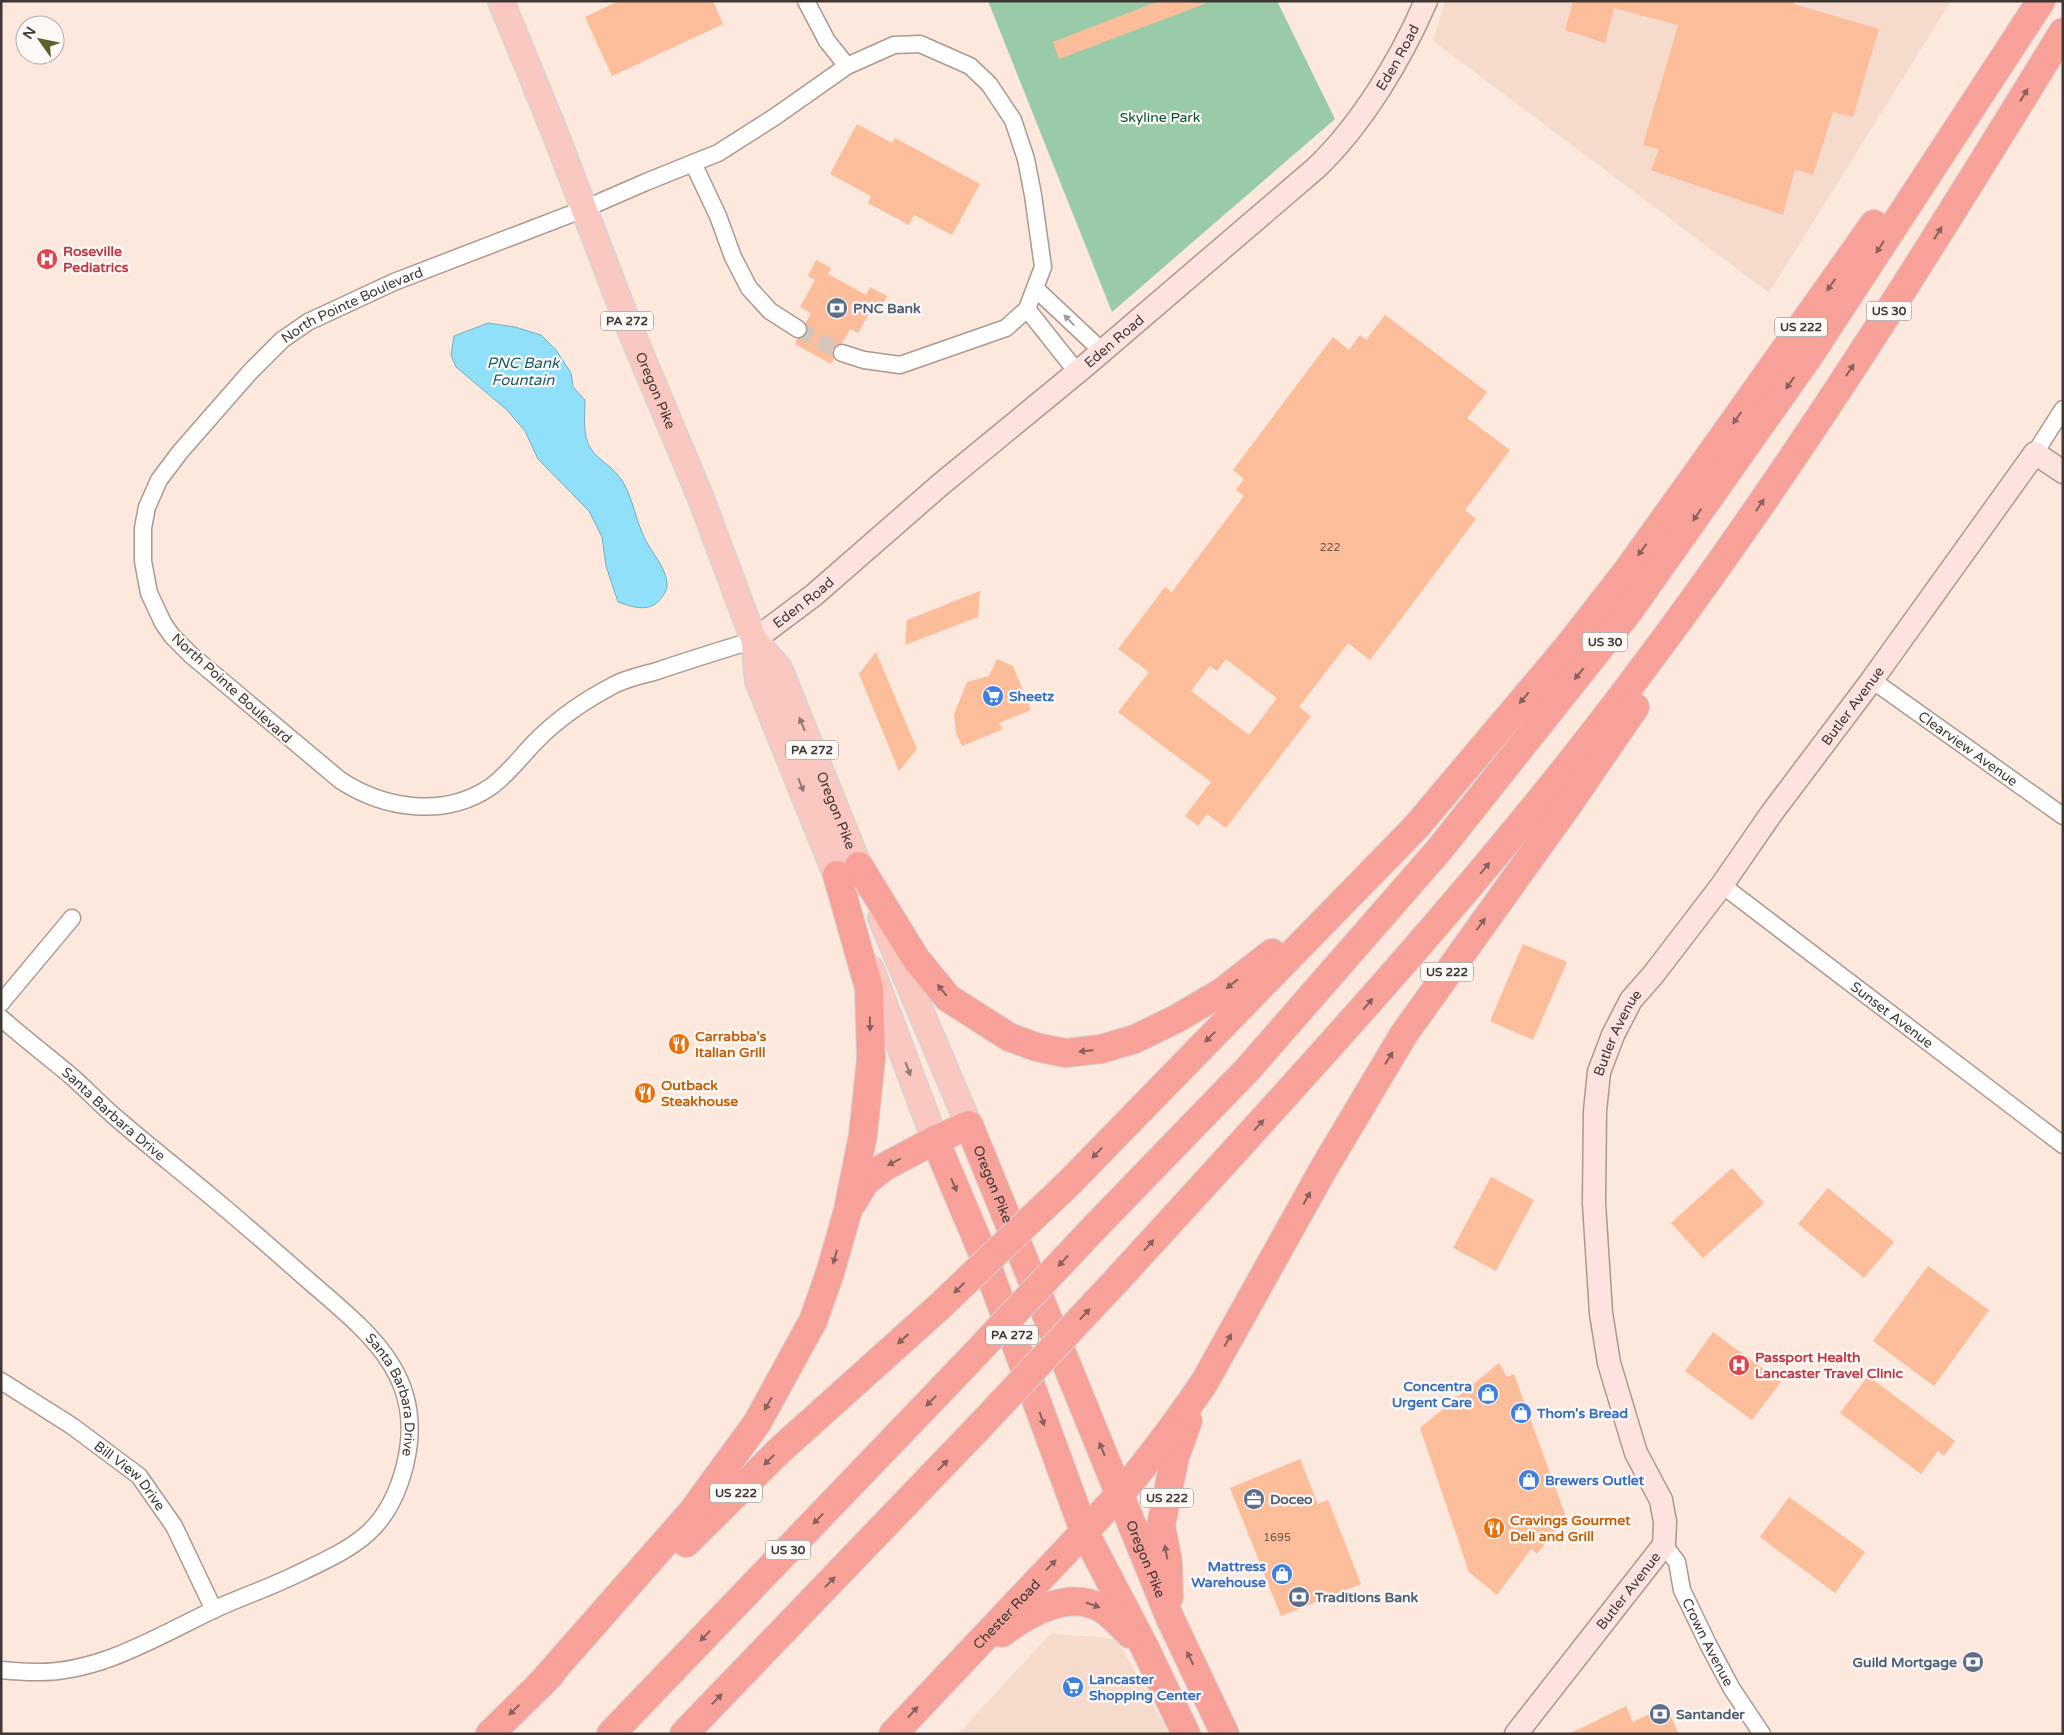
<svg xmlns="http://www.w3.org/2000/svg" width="2064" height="1735" font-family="'Varela Round',sans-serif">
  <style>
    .built { fill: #f6dbcd }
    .green { fill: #99cba9 }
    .water { fill: #8fe0f8; stroke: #77adbd }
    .building { fill: #fcbd9b; fill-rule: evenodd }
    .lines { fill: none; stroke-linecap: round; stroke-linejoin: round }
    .street-tunnel { stroke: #d6c5bb; stroke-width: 16; stroke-dasharray: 16 8; stroke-linecap: butt }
    .street-casing { stroke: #ab998f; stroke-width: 19 }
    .secondary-casing { stroke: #ab998f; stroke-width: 25 }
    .primary-casing { stroke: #d5d3d2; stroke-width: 28 }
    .highway-casing { stroke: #d5d3d2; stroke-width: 30 }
    .street { stroke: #fff; stroke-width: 16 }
    .secondary { stroke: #fde3e0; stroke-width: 22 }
    .primary { stroke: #fbc7c1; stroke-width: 25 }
    .highway { stroke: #f8a198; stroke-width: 28 }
    .highway-bridge-casing { stroke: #d5d3d2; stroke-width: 30; stroke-linecap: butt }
    .highway-bridge { stroke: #f8a198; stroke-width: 28 }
    .oneway { fill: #89615b }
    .oneway2 { fill: #9f9b99 }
    .oneway3 { fill: #947873 }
    .labels { text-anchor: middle; stroke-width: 4.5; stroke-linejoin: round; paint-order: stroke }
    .number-label { font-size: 11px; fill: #6e584d }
    .shield { fill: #fdf9f7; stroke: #78716e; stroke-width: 1 }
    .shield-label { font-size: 12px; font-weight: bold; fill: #3f3733 }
    .street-label { font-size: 14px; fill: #3f3733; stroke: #fdf9f7 }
    .park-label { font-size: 14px; fill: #004f2a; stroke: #fdf9f7 }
    .health-label { font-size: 14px; font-weight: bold; fill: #be3a42; stroke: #fdf9f7; text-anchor: start }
    .service-label { font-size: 14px; font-weight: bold; fill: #4e5e75; stroke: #fdf9f7; text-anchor: start }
    .shop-label { font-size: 14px; font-weight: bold; fill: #366cbe; stroke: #fdf9f7; text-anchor: start }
    .food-label { font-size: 14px; font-weight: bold; fill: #c56008; stroke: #fdf9f7; text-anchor: start }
    .water-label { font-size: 15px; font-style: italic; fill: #175b6b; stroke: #fdf9f7 }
  </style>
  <rect width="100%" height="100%" fill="#fce8dd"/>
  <g class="built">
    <path d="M1445 1H1951L1769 293 1433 41Z"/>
    <path d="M1051 1633 1117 1639 1169 1734H958Z"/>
  </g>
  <path class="green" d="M988 1H1277L1335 119 1112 312Z"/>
  <path class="water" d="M488 323 515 327 541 335 556 350 571 373 573 387 585 400C585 415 582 435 591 449 598 460 615 468 623 482 633 499 636 521 645 539 652 553 665 566 667 583 668 588 665 593 662 597 651 613 635 608 618 602L606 566 602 537 589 511 538 459 525 431 507 410 456 367 451 355 454 336Z"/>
  <g class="building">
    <path d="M619 1H713L723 24 612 76 585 17Z"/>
    <path d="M1159 1 1207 3 1059 59 1053 42Z"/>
    <path d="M1573 1H1795L1794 4 1879 29 1853 117 1833 112 1813 175 1795 169 1783 215 1651 170 1659 149 1643 145 1678 25 1614 8 1605 43 1565 30Z"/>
    <path d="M857 124 892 143 895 138 980 184 952 235 914 215 909 225 868 203 871 196 830 174Z"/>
    <path d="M816 260 831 268 828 274 866 295 870 287 887 296 877 315 870 312 858 333 850 329 842 343 835 346 832 350 834 358 831 364 795 344 797 339 806 335 808 330 806 323 811 313 800 307 815 280 808 276Z"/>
    <path d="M1385 315 1487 392 1467 418 1510 450 1465 510 1476 519 1370 660 1348 643 1299 707 1311 716 1226 828 1207 814 1198 826 1185 816 1211 782 1118 712 1149 672 1118 649 1165 587 1172 592 1244 496 1236 490 1244 479 1233 470 1333 337 1349 350 1360 335 1366 340ZM1226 659 1277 698 1249 735 1191 691 1210 666 1217 671Z"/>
    <path d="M980 591 978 617 905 645 907 620Z"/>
    <path d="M876 652 917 749 899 771 859 674Z"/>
    <path d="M997 659 1013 666 1031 710 999 723 1003 729 962 746 956 733 954 714 967 682 989 676Z"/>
    <path d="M1523 944 1567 962 1533 1040 1490 1021Z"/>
    <path d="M1732 1168 1764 1203 1703 1258 1671 1223Z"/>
    <path d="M1491 1177 1534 1200 1496 1271 1453 1248Z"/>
    <path d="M1828 1188 1894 1242 1864 1278 1798 1224Z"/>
    <path d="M1928 1266 1989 1310 1934 1386 1873 1341Z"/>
    <path d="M1713 1332 1781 1382 1752 1420 1685 1371Z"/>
    <path d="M1499 1363 1507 1377 1514 1374 1566 1517 1537 1554 1531 1549 1497 1595 1469 1572 1420 1428Z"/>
    <path d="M1868 1376 1955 1441 1944 1456 1938 1451 1921 1474 1840 1413Z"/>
    <path d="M1300 1459 1318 1504 1328 1500 1361 1584 1281 1616 1230 1488Z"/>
    <path d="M1789 1497 1865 1552 1835 1593 1760 1537Z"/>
    <path d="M1626 1706 1633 1722 1666 1706 1679 1734H1569Z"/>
  </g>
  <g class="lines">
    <path class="street-tunnel" d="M798 329 842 353"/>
    <g class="street-casing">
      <g id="street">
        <path d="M806 1 827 41 847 66"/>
        <path d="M693 163 718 216 733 257 749 288 770 311 798 329"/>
        <path d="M1036 289 1102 351"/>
        <path d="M1027 309 1077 372"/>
        <path d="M2035 453 2063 409"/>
        <path id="s1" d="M754 640C722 650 689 660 657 671 643 675 627 678 614 685 587 699 559 718 537 740 521 756 508 775 489 788 443 818 384 809 340 780L191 655 172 636 163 623 149 593 143 561V528L147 507 159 480 180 452 250 372 282 340 308 322 394 282 584 209 646 182 718 153 776 116 847 66 894 45 920 44 970 66 989 84 1013 120 1026 159 1033 195 1043 267 1027 309 1006 328 900 365 864 360 842 353"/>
        <path id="s2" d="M1872 680 2063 816"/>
        <path id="s3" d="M1722 885 2063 1145"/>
        <path d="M1 1003 72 918"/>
        <path id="s4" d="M1 1018C24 1038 47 1056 70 1075 85 1088 99 1103 114 1116 145 1143 177 1168 208 1194 243 1223 276 1252 309 1281 369 1333 427 1376 405 1465 388 1534 352 1548 293 1576 266 1589 238 1598 211 1611 157 1637 97 1674 34 1672 23 1672 12 1671 1 1670"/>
        <path id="s5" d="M1 1381 72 1426 139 1476 174 1526 214 1610"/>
        <path id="s6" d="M1664 1545 1677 1562 1682 1590 1708 1644 1732 1689 1762 1734"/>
      </g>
    </g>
    <g class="secondary-casing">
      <g id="secondary">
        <path id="s7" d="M754 640 814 595 940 485 1086 365 1316 168C1362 124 1401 59 1426 1"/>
        <path id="s8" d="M1516 1734 1664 1545 1665 1522 1661 1500 1636 1453 1609 1363 1601 1313 1594 1203 1595 1111 1599 1072 1613 1035 1631 1000 1653 975 1722 885 1771 814 1872 680 2035 453 2063 472"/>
      </g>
    </g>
    <g class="primary-casing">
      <g id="primary">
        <path id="s9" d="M501 1 555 133 628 324 700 496 754 640 758 681 844 894"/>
        <path id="s10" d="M754 640 779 668 866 884"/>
        <path d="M881 918 969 1125"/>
        <path d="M871 969 935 1140"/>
      </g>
    </g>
    <g class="highway-casing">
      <g id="highway">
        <path d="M859 866 916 959 948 998 1009 1037 1036 1047 1065 1053 1101 1049 1135 1039 1176 1019 1222 992 1272 953"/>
        <path d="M935 1140 981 1249 1084 1531 1145 1648 1186 1734"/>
        <path d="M1070 1182 1416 827 1567 648 1627 571 1701 468 1874 224"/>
        <path id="s11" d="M853 1202 865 1182 884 1167 935 1140 969 1125 1170 1618 1225 1734"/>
        <path d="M1096 1226 1248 1069 1439 850 1629 611 1809 356 2041 1"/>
        <path d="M1116 1281C1294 1086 1473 894 1632 683 1789 476 1927 254 2063 32"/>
        <path d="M686 1543 780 1450 939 1307"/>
        <path d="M1169 1597 1168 1562 1161 1525 1175 1457 1188 1421"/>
        <path d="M1002 1633C1028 1613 1068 1590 1101 1608 1112 1614 1121 1626 1130 1634"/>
        <path d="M539 1686 692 1512 757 1423 813 1321 830 1273 848 1210 863 1135 871 1059 869 988 837 875"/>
        <path d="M490 1734 551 1674"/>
        <path d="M611 1734 964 1366"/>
        <path d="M684 1734 980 1426"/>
        <path id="s12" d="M893 1734 1120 1494C1150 1459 1178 1421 1204 1383L1324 1168 1404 1034 1570 802 1635 707"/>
      </g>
    </g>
    <use href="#street" class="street"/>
    <use href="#secondary" class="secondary"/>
    <use href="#primary" class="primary"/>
    <use href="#highway" class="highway"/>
    <g class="highway-bridge-casing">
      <g id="highway-bridge">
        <path d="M939 1307 1070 1182"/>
        <path d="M964 1366 1096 1226"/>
        <path d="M980 1426 1116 1281"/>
      </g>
    </g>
    <use href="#highway-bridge" class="highway-bridge"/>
  </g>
  <defs><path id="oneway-solid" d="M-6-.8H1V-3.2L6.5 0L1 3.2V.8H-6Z" transform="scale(1.25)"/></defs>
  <g class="oneway">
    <use href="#oneway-solid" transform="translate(2024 95) rotate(-58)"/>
    <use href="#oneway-solid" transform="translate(1938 233) rotate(-58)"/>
    <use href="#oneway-solid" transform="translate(1880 247) rotate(123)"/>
    <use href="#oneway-solid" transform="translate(1831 285) rotate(125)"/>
    <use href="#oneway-solid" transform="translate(1850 370) rotate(-57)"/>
    <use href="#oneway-solid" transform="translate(1790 383) rotate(125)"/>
    <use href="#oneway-solid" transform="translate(1737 418) rotate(125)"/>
    <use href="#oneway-solid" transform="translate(1760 505) rotate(-56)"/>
    <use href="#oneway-solid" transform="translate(1697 515) rotate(125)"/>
    <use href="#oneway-solid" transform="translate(1642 550) rotate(126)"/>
    <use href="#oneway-solid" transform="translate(1579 674) rotate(129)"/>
    <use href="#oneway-solid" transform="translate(1524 698) rotate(130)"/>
    <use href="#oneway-solid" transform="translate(1485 868) rotate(-51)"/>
    <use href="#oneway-solid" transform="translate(1481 924) rotate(-54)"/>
    <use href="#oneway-solid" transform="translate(1232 984) rotate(142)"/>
    <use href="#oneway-solid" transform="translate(942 990) rotate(-129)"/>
    <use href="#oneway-solid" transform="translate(1368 1004) rotate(-49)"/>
    <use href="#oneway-solid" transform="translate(870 1024) rotate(89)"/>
    <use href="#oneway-solid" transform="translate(1210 1037) rotate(134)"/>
    <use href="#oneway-solid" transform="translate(1086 1051) rotate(175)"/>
    <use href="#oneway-solid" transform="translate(1389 1058) rotate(-58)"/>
    <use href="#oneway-solid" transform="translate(1259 1125) rotate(-48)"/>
    <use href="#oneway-solid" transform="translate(1097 1153) rotate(134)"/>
    <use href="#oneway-solid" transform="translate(894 1162) rotate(153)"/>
    <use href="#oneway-solid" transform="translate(954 1185) rotate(67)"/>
    <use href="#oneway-solid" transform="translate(1307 1198) rotate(-61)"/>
    <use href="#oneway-solid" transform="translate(1149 1245) rotate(-48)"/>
    <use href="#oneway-solid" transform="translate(835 1257) rotate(106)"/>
    <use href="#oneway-solid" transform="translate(1063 1261) rotate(133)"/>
    <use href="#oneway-solid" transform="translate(959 1288) rotate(136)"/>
    <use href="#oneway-solid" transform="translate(1085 1314) rotate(-47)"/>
    <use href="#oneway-solid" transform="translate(903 1339) rotate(138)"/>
    <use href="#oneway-solid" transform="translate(1228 1340) rotate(-61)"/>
    <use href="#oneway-solid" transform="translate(931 1401) rotate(134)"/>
    <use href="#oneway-solid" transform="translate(768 1404) rotate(120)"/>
    <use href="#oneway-solid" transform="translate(1042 1419) rotate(70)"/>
    <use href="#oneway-solid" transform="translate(1102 1449) rotate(-112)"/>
    <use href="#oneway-solid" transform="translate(769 1460) rotate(135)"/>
    <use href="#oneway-solid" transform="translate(943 1465) rotate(-46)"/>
    <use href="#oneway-solid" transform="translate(818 1519) rotate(134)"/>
    <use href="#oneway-solid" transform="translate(1166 1552) rotate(-100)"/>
    <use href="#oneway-solid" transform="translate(1051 1565) rotate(-46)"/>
    <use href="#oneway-solid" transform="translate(830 1582) rotate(-46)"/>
    <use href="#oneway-solid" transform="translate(1093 1605) rotate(19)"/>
    <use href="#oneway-solid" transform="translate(705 1636) rotate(134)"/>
    <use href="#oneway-solid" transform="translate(1190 1658) rotate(-116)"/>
    <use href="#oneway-solid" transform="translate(717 1699) rotate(-46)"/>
    <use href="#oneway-solid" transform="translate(514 1710) rotate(136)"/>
    <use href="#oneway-solid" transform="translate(913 1712) rotate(-47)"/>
  </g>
  <use class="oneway2" href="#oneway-solid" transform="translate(1069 320) rotate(-134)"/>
  <g class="oneway3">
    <use href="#oneway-solid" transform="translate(802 724) rotate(-112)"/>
    <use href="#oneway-solid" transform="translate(801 785) rotate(68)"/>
    <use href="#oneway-solid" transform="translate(908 1069) rotate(70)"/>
  </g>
  <defs>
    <g id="hospital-disc" transform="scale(1.125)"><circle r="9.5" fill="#e0444e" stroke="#fdf9f7"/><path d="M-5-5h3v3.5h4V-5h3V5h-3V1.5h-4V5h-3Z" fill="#fff"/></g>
    <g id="bank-disc" transform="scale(1.125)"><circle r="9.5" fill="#5c6f8a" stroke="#fdf9f7"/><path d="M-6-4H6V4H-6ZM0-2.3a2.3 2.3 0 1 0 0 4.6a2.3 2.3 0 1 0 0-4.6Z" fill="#fff"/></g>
    <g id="supermarket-disc" transform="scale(1.125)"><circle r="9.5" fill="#3f7fe0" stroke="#fdf9f7"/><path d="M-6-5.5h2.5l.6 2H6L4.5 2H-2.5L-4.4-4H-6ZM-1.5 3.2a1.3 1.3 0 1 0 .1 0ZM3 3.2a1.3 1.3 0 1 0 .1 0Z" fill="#fff"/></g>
    <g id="restaurant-disc" transform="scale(1.125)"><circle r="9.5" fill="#e8710a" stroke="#fdf9f7"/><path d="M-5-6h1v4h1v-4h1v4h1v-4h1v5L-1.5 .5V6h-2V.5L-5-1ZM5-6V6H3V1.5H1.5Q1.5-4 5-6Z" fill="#fff"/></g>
    <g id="shop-disc" transform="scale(1.125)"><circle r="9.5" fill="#3f7fe0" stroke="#fdf9f7"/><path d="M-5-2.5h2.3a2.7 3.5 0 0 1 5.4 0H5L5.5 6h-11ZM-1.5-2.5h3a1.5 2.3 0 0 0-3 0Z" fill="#fff"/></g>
    <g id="office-disc" transform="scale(1.125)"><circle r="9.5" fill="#5c6f8a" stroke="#fdf9f7"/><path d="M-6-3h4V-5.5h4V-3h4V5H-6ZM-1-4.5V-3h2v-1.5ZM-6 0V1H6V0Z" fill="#fff"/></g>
  </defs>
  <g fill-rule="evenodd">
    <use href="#hospital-disc" x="47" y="259"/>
    <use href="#bank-disc" x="837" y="308"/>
    <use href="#supermarket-disc" x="993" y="696"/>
    <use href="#restaurant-disc" x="679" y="1044"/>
    <use href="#restaurant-disc" x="645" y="1093"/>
    <use href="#hospital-disc" x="1739" y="1365"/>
    <use href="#shop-disc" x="1488" y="1394"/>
    <use href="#shop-disc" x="1521" y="1413"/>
    <use href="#shop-disc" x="1529" y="1480"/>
    <use href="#office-disc" x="1254" y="1499"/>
    <use href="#restaurant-disc" x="1494" y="1528"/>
    <use href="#shop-disc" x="1282" y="1574"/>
    <use href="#bank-disc" x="1299" y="1597"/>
    <use href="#bank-disc" x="1973" y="1662"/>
    <use href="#supermarket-disc" x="1073" y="1687"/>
    <use href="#bank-disc" x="1660" y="1714"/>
  </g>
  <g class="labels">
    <g class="number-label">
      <text x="1330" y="551">222</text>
      <text x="1277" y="1541">1695</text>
    </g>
    <g class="shield">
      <rect x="1866.5" y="301.5" width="45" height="19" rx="4"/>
      <rect x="601" y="311.5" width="52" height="19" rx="4"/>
      <rect x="1775" y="317.5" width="52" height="19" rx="4"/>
      <rect x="1582.5" y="632.5" width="45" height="19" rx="4"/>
      <rect x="786" y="740.5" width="52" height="19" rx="4"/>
      <rect x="1421" y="962.5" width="52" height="19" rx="4"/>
      <rect x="986" y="1325.5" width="52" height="19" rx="4"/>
      <rect x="710" y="1483.5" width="52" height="19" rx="4"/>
      <rect x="1141" y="1488.5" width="52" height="19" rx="4"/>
      <rect x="765.5" y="1540.5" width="45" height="19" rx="4"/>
    </g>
    <g class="shield-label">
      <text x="1889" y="315">US 30</text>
      <text x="627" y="325">PA 272</text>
      <text x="1801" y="331">US 222</text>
      <text x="1605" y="646">US 30</text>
      <text x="812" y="754">PA 272</text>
      <text x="1447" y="976">US 222</text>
      <text x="1012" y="1339">PA 272</text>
      <text x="736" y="1497">US 222</text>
      <text x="1167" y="1502">US 222</text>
      <text x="788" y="1554">US 30</text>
    </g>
    <g class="street-label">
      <text dy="5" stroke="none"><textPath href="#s7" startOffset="872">Eden Road</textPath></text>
      <text dy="5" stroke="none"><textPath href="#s1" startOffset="1120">North Pointe Boulevard</textPath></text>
      <text dy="5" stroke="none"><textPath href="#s7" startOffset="468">Eden Road</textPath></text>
      <text dy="5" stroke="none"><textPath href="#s9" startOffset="419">Oregon Pike</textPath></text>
      <text dy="5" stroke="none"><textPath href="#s7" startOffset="62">Eden Road</textPath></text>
      <text transform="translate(232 688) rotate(42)" y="5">North Pointe Boulevard</text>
      <text dy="5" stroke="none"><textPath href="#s8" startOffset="1172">Butler Avenue</textPath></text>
      <text dy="5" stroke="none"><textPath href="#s2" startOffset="118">Clearview Avenue</textPath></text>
      <text dy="5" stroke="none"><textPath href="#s10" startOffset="191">Oregon Pike</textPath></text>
      <text dy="5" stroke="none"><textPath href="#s3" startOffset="214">Sunset Avenue</textPath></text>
      <text dy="5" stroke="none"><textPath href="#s8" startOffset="768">Butler Avenue</textPath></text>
      <text dy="5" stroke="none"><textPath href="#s4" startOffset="148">Santa Barbara Drive</textPath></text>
      <text dy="5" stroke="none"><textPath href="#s11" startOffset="206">Oregon Pike</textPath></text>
      <text dy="5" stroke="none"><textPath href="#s4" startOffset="552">Santa Barbara Drive</textPath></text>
      <text dy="5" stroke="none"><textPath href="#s5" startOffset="161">Bill View Drive</textPath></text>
      <text dy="5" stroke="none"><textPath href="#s11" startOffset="611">Oregon Pike</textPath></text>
      <text dy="5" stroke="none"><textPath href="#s8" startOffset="182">Butler Avenue</textPath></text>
      <text dy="5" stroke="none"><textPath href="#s12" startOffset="165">Chester Road</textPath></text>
      <text dy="5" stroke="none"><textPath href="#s6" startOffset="108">Crown Avenue</textPath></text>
    </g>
    <g class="park-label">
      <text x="1160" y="122">Skyline Park</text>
    </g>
    <g class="health-label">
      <text x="63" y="256">Roseville<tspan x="63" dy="16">Pediatrics</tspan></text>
      <text x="1755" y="1362">Passport Health<tspan x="1755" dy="16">Lancaster Travel Clinic</tspan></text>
    </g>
    <g class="service-label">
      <text x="853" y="313">PNC Bank</text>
      <text x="1270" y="1504">Doceo</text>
      <text x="1315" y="1602">Traditions Bank</text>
      <text x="1957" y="1667" text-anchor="end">Guild Mortgage</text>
      <text x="1676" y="1719">Santander</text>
    </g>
    <g class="shop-label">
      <text x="1009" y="701">Sheetz</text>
      <text x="1472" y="1391" text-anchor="end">Concentra<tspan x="1472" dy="16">Urgent Care</tspan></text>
      <text x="1537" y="1418">Thom's Bread</text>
      <text x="1545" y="1485">Brewers Outlet</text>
      <text x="1266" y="1571" text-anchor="end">Mattress<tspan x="1266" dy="16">Warehouse</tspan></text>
      <text x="1089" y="1684">Lancaster<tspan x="1089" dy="16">Shopping Center</tspan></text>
    </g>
    <g class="food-label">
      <text x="695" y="1041">Carrabba's<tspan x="695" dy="16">Italian Grill</tspan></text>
      <text x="661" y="1090">Outback<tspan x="661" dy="16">Steakhouse</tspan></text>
      <text x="1510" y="1525">Cravings Gourmet<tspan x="1510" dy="16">Deli and Grill</tspan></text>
    </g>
    <g class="water-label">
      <text x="523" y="368">PNC Bank<tspan x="523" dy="17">Fountain</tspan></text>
    </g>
  </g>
  <rect width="2064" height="1735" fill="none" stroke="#3f3733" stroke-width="5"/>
  <g transform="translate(40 40) rotate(303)"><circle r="24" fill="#fdf9f7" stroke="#b1aba9"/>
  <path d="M0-4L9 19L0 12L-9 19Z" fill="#5d602e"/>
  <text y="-8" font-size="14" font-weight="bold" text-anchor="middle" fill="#3f3733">N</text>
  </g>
</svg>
